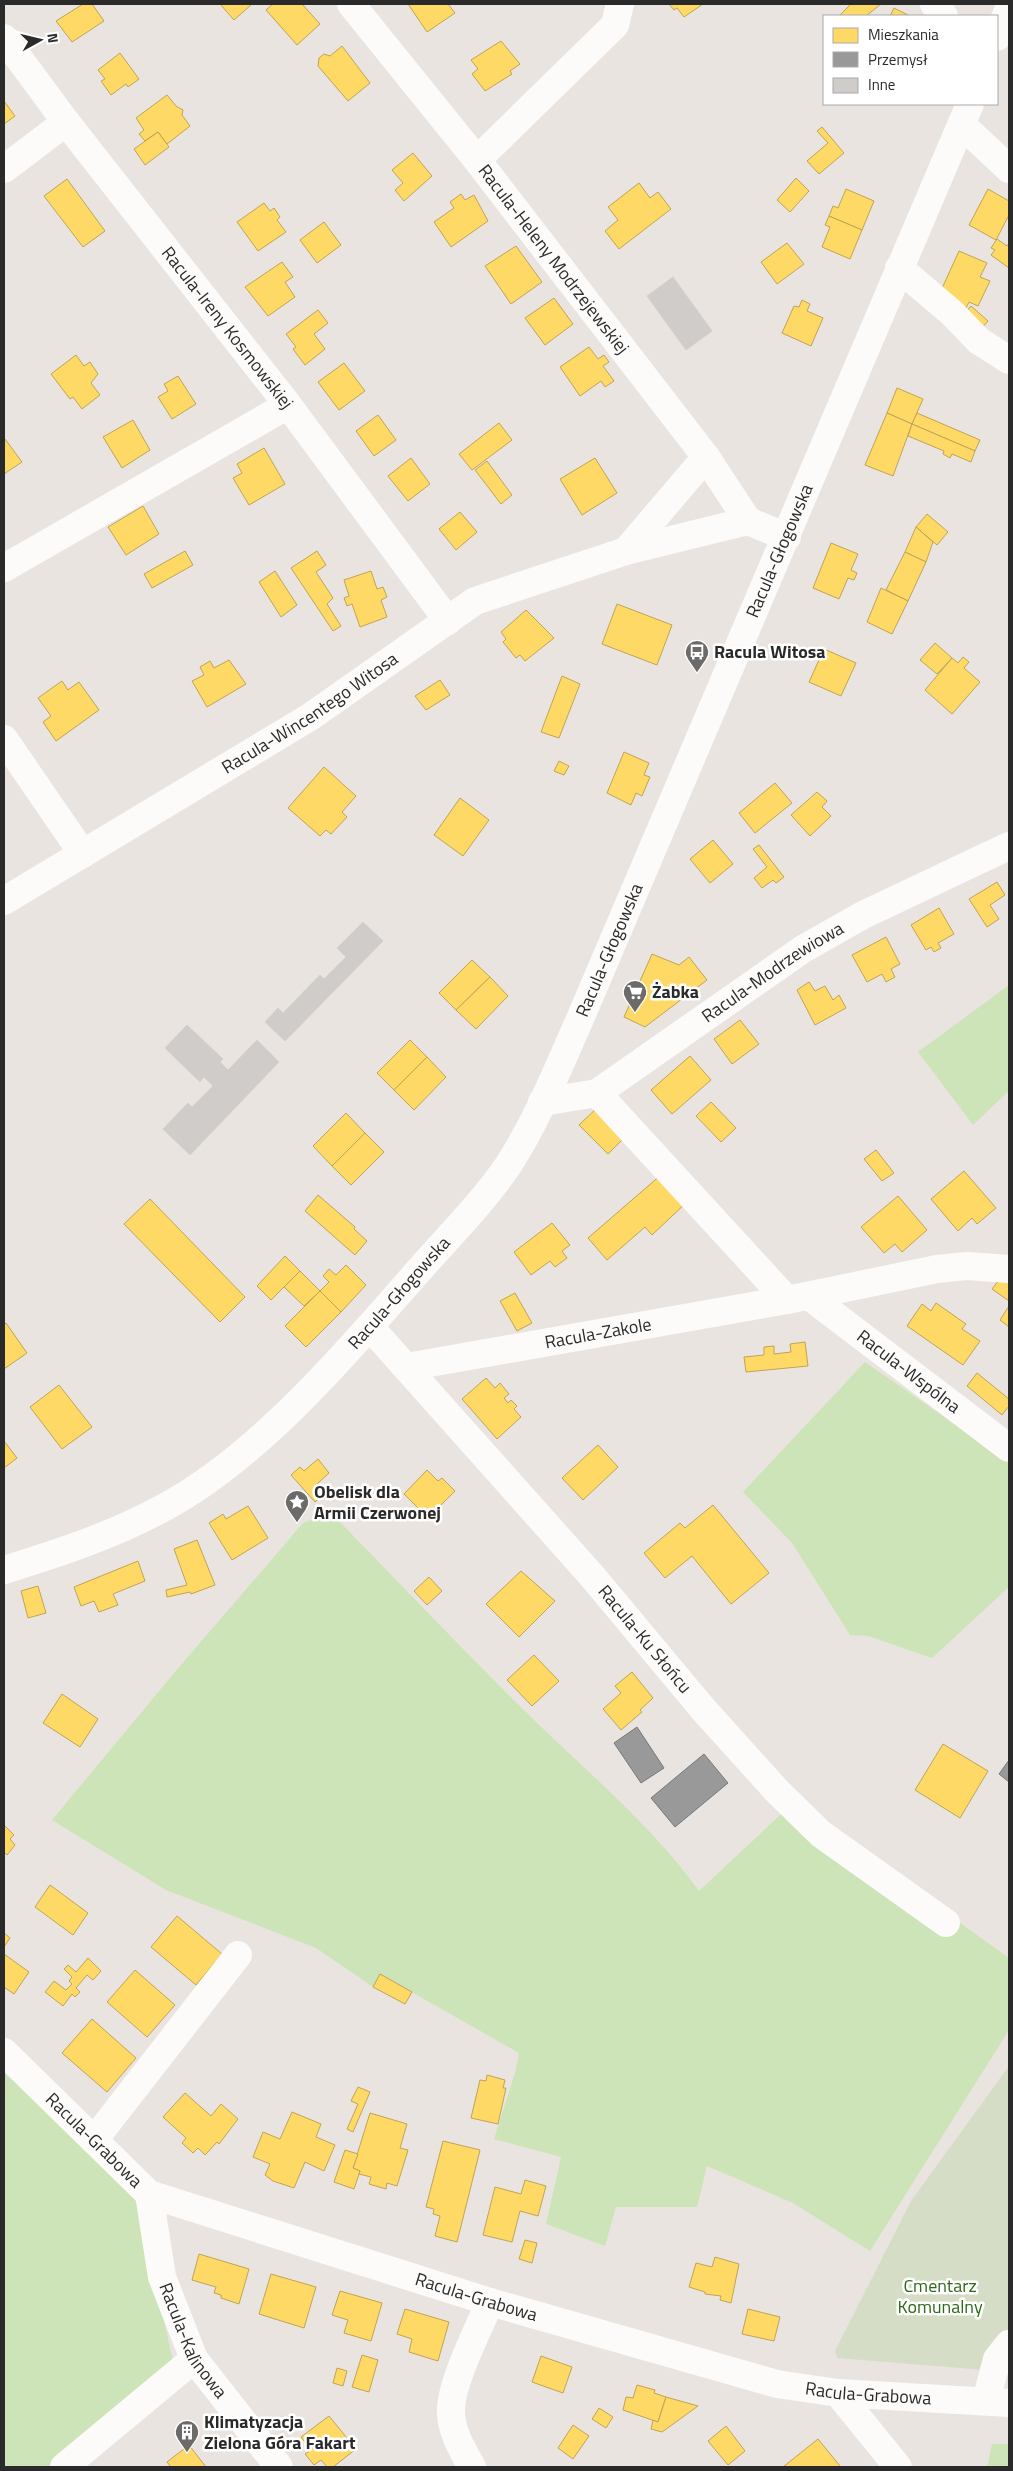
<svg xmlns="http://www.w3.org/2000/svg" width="1013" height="2471" font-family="'Titillium Web',sans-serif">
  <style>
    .green { fill: #cde4b8 }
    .cemetery { fill: #d6ddc7 }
    .homes { fill: #ffd966; stroke: #bfa454 }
    .industry { fill: #999; stroke: #787878 }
    .building { fill: #d0ccc9; stroke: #d4d0cc }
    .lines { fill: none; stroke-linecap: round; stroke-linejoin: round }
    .minor { stroke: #fcfbfa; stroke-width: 28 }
    .labels { text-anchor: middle; stroke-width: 5; stroke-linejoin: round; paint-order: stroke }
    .street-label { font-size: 18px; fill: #2a2a2a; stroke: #fff }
    .poi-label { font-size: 18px; font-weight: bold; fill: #2a2a2a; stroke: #fff; text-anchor: start }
    .park-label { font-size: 18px; fill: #2e6918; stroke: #fff }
  </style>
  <rect width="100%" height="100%" fill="#e9e4e0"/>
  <g class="green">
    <path d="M1009 985V1091L973 1125 918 1052Z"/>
    <path d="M865 1362 1009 1462V1587L932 1658 868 1636 850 1635 792 1543 743 1492Z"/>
    <path d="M331 1513C399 1582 466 1654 536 1722 592 1776 653 1827 699 1891L793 1803 1009 1958V2030L870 2251 793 2203 707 2166 697 2207H616L605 2246 546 2224 561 2157 494 2139 515 2073 519 2053 380 1974 373 1987 316 1948 166 1890 52 1820 174 1673 303 1523Z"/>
    <path d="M4 2072 56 2120 137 2201 173 2361 77 2467H4Z"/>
    <path d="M992 2444H1009V2467H987Z"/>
  </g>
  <path class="cemetery" d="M1009 2066V2372L837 2358 835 2351 911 2201Z"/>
  <g class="homes">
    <path d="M83 4H92L104 21 72 42 56 21Z"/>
    <path d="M220 4H252L234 20Z"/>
    <path d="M273 4H302L320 24 297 45 266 10Z"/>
    <path d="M408 4H448L455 13 427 32Z"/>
    <path d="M669 4H703L684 17 677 8 674 10Z"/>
    <path d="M849 4H881L866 16H839L850 5Z"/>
    <path d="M894 8 908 15 890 16Z"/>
    <path d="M501 41 520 64 510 71 512 74 485 91 472 74 478 69 471 60Z"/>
    <path d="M342 46 370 83 348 101 318 66 319 58 324 54 330 56Z"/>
    <path d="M120 53 139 79 128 87 126 84 111 95 101 81 105 79 98 70Z"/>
    <path d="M167 95 176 106 183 110 182 115 190 126 167 144 158 132 145 141 139 134 144 130 136 118Z"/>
    <path d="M4 101 15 116 4 124Z"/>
    <path d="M822 127 844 153 819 174 807 161 828 143 817 131Z"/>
    <path d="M158 132 169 147 145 165 134 149Z"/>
    <path d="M413 153 432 176 404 201 395 190 403 183 392 170Z"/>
    <path d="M796 178 809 191 790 212 777 200Z"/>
    <path d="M67 179 105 231 83 247 44 196Z"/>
    <path d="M639 183 650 198 658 192 671 209 619 249 605 231 618 220 608 207Z"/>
    <path d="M846 189 874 201 862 230 829 216 833 206 838 208Z"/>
    <path d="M988 189 1009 201V215L996 240 969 225Z"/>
    <path d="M461 194 465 200 474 195 488 221 451 247 434 222 454 208 450 202Z"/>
    <path d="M264 203 270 211 274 208 280 217 277 220 286 232 258 251 237 222Z"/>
    <path d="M829 216 862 230 850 259 822 247 830 227 825 225Z"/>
    <path d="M324 222 341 245 317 263 300 240Z"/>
    <path d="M997 239 1007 246 1009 243V268L991 255 995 250 991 248Z"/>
    <path d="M787 243 804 264 777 284 761 262Z"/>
    <path d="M516 246 542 282 511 304 485 266Z"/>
    <path d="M959 251 987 263 980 277 990 281 978 306 969 302 966 308 939 295Z"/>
    <path d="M282 262 293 277 285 282 295 297 268 316 245 287Z"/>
    <path d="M554 298 573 324 545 345 525 318Z"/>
    <path d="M802 300 810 304 807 311 823 318 811 346 782 333 794 306 799 307Z"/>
    <path d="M971 306 988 321 979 331 962 316Z"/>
    <path d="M318 310 328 323 314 334 325 349 305 365 293 349 296 347 286 334Z"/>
    <path d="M589 347 598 359 604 355 609 362 603 366 614 381 605 387 601 381 580 396 560 367Z"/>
    <path d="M76 355 84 366 90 362 98 374 91 383 100 395 82 409 73 397 70 399 51 374Z"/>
    <path d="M344 363 365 391 339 410 318 382Z"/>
    <path d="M178 376 196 404 172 419 158 397 168 391 164 384Z"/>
    <path d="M897 388 923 399 912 424 887 413Z"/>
    <path d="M887 413 912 424 893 476 865 465Z"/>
    <path d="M917 413 980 440 975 451 912 424Z"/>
    <path d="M378 415 396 440 374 456 356 431Z"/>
    <path d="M133 420 150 450 122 468 103 437Z"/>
    <path d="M499 423 512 440 472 470 459 454Z"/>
    <path d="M912 424 975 451 971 462 952 454 950 458 943 454 944 451 908 436Z"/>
    <path d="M5 439 22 462 4 474V440Z"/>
    <path d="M264 448 285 484 249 505 233 478 242 473 237 464Z"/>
    <path d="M411 458 430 484 408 501 388 476Z"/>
    <path d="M595 458 617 493 582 515 560 479Z"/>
    <path d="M487 461 512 495 501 504 475 470Z"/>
    <path d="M143 506 159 534 126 555 108 527Z"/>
    <path d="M460 512 477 532 456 550 439 529Z"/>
    <path d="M927 514 948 532 937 545 916 527Z"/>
    <path d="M916 527 933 542 926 562 905 552Z"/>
    <path d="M831 543 858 554 851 570 857 573 854 580 848 578 839 599 813 588Z"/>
    <path d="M185 551 193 565 152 588 144 574Z"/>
    <path d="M317 551 326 565 316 572 333 598 327 604 341 626 333 631 291 568Z"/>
    <path d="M905 552 926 562 908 601 886 590Z"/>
    <path d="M275 571 297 605 281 617 259 582Z"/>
    <path d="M371 571 377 589 383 587 387 597 381 600 387 617 360 627 352 604 347 606 344 598 349 596 344 580Z"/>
    <path d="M881 588 908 601 892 634 867 622Z"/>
    <path d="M617 604 672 625 657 665 602 644Z"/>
    <path d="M526 610 554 638 525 661 520 655 516 658 503 642 506 639 501 632Z"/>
    <path d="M935 643 952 658 937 674 920 660Z"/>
    <path d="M824 649 856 663 841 696 809 682Z"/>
    <path d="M963 657 969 662 964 668 980 682 952 714 925 690 952 658 958 663Z"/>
    <path d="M229 660 246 684 207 707 192 681 204 675 200 667 210 661 214 668Z"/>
    <path d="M562 676 580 684 559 738 541 732Z"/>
    <path d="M440 680 450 695 426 710 415 696Z"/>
    <path d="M62 681 68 690 79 682 99 710 56 741 43 722 51 716 38 698Z"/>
    <path d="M624 752 649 763 644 775 650 777 642 796 636 793 631 805 607 793Z"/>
    <path d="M559 761 569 766 564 775 554 771Z"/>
    <path d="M324 767 356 796 342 812 347 817 331 834 326 830 320 836 288 808Z"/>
    <path d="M775 783 792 803 755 833 739 813Z"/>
    <path d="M817 792 827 801 822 807 831 816 810 836 791 815Z"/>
    <path d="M460 798 489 820 463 856 434 835Z"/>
    <path d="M713 840 733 864 710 883 690 859Z"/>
    <path d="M759 845 784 877 776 883 773 880 762 888 754 878 767 867 753 849Z"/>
    <path d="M997 882 1005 895 990 905 999 919 987 927 969 899Z"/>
    <path d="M939 908 954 934 938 943 941 948 934 952 931 947 926 950 911 925Z"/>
    <path d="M886 937 900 964 891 969 895 977 886 982 882 974 867 982 852 955Z"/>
    <path d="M652 954 679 965 689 957 707 980 645 1027 624 1017Z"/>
    <path d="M472 960 490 977 456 1010 439 993Z"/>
    <path d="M490 977 508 996 476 1029 456 1010Z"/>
    <path d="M809 982 815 991 825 986 833 1000 839 995 846 1008 815 1025 797 990Z"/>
    <path d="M740 1020 759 1044 732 1064 714 1039Z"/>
    <path d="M410 1040 427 1057 394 1090 377 1073Z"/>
    <path d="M690 1056 711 1080 672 1114 651 1090Z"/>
    <path d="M427 1057 446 1077 414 1110 394 1090Z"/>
    <path d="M711 1102 736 1128 721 1142 696 1116Z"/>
    <path d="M599 1106 628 1134 608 1154 579 1125Z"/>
    <path d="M346 1113 365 1133 332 1166 313 1146Z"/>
    <path d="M365 1133 384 1152 351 1185 332 1166Z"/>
    <path d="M876 1150 894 1173 882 1181 864 1159Z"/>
    <path d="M964 1171 996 1208 977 1224 972 1218 958 1231 931 1199Z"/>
    <path d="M662 1174 688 1201 652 1235 645 1227 607 1260 588 1238Z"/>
    <path d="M318 1195 355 1227 354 1229 367 1241 355 1255 305 1211Z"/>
    <path d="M898 1196 927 1230 902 1252 895 1244 884 1253 861 1227Z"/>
    <path d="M150 1199 245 1297 220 1322 124 1224Z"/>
    <path d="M552 1223 570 1245 562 1251 567 1258 555 1267 550 1261 531 1275 514 1252Z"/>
    <path d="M285 1256 300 1271 271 1300 257 1286Z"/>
    <path d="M346 1265 366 1285 341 1312 320 1291 329 1282 323 1276 329 1269 336 1275Z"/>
    <path d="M300 1271 320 1291 304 1306 284 1287Z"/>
    <path d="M1002 1276 1009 1281V1301L992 1289Z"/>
    <path d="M320 1291 341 1312 306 1347 285 1326Z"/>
    <path d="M515 1293 532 1323 517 1331 500 1301Z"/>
    <path d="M936 1303 966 1324 962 1329 980 1341 963 1365 907 1326 922 1304 931 1311Z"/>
    <path d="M1009 1306V1327L1000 1320Z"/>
    <path d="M6 1323 27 1353 4 1369V1325Z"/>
    <path d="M805 1342 808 1366 746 1372 744 1357 764 1355V1347L774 1346V1354L791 1352 790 1344Z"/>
    <path d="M977 1373 1009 1399V1406L1002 1415 967 1386Z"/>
    <path d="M486 1378 495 1388 500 1383 509 1394 504 1398 508 1403 511 1400 517 1406 514 1409 521 1417 497 1439 462 1399Z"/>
    <path d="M59 1385 92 1427 62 1449 30 1407Z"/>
    <path d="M4 1441 17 1458 4 1468Z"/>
    <path d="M598 1445 618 1467 583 1500 562 1478Z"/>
    <path d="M318 1459 329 1473 317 1484 325 1493 315 1502 291 1475 300 1467 304 1471Z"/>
    <path d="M427 1470 438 1481 442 1478 455 1491 428 1518 404 1494Z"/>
    <path d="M713 1505 769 1573 731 1604 692 1556 665 1578 644 1553 680 1523 685 1528Z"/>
    <path d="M248 1506 268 1538 232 1560 209 1523 223 1514 226 1519Z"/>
    <path d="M197 1540 215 1585 191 1594 190 1592 167 1597 166 1590 187 1585 174 1549Z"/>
    <path d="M138 1561 145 1581 113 1594 118 1605 99 1612 94 1601 81 1606 74 1587Z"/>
    <path d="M521 1571 555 1601 519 1637 486 1604Z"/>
    <path d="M429 1577 442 1591 427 1605 414 1591Z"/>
    <path d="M38 1586 46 1613 28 1618 21 1591Z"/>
    <path d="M534 1655 559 1681 532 1706 507 1680Z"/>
    <path d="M632 1672 653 1698 640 1710 642 1712 621 1730 603 1709 621 1693 615 1686Z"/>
    <path d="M62 1694 98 1719 80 1747 43 1723Z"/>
    <path d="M943 1744 988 1771 960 1818 915 1790Z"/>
    <path d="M4 1825 14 1835 10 1839 15 1845 7 1855 4 1852Z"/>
    <path d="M50 1885 88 1913 73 1935 35 1907Z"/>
    <path d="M177 1916 222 1954 196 1985 151 1947Z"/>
    <path d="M4 1933 10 1938 4 1947Z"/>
    <path d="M4 1954 29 1972 14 1994 4 1987Z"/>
    <path d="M88 1958 101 1971 93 1980 87 1975 76 1988 80 1992 75 1997 72 1994 63 2006 45 1992 54 1981 66 1990 72 1984 69 1981 72 1977 64 1969 68 1965 76 1972Z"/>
    <path d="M135 1970 175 2005 147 2037 107 2002Z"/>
    <path d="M380 1974 412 1992 405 2004 373 1987Z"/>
    <path d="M92 2019 136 2058 107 2092 62 2053Z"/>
    <path d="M487 2075 505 2080 503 2088H506L498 2124 471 2118 480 2080 486 2081Z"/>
    <path d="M358 2087 370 2092 353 2132 347 2129 358 2104 351 2101Z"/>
    <path d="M185 2093 211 2116 221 2104 238 2119 219 2144 217 2142 205 2155 198 2148 193 2153 182 2143 186 2138 163 2117Z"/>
    <path d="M292 2112 321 2124 316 2137 335 2145 324 2171 305 2162 294 2188 273 2181 265 2175 270 2164 253 2157 263 2132 280 2139Z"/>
    <path d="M370 2113 407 2124 400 2148 408 2150 397 2186 387 2183 386 2189 369 2184 371 2177 359 2174 360 2171 353 2168Z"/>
    <path d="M443 2141 480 2150 457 2242 435 2236 440 2216 433 2214 434 2209 426 2207Z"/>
    <path d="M345 2150 358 2154 353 2168 360 2171 354 2189 334 2182Z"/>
    <path d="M525 2180 546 2186 538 2216 520 2211 512 2242 483 2235 495 2187 521 2194Z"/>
    <path d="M525 2240 537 2243 532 2263 519 2259Z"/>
    <path d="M199 2254 249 2269 239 2304 221 2298V2295L214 2293 216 2287 192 2280Z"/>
    <path d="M715 2257 739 2264 731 2303 720 2300 721 2296 705 2294V2292L689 2287 696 2263 712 2267Z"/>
    <path d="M271 2274 316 2287 304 2328 259 2314Z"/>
    <path d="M340 2291 382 2303 371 2341 344 2333 348 2320 332 2315Z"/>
    <path d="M405 2309 449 2322 438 2361 409 2352 412 2339 397 2334Z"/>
    <path d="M748 2309 780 2317 774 2341 742 2334Z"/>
    <path d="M362 2355 378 2360 369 2392 352 2387Z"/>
    <path d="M541 2356 572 2367 563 2393 532 2382Z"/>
    <path d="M337 2368 347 2371 343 2386 333 2383Z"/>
    <path d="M637 2385 655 2390 654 2393 666 2397 658 2422 623 2410 626 2397 633 2398Z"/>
    <path d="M666 2397 698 2406 662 2432 651 2429 653 2420 658 2422Z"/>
    <path d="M599 2408 613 2417 606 2428 592 2419Z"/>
    <path d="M329 2416 356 2449 333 2467H327L321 2460 314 2465 305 2454 311 2450 301 2437Z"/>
    <path d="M573 2425 589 2436 573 2459 558 2448Z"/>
    <path d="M726 2426 745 2451 728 2465 708 2441Z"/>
    <path d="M818 2439 840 2466 839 2467H783Z"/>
    <path d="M189 2445 206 2467H171L167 2462Z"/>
  </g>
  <g class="industry">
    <path d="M637 1727 664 1768 641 1783 614 1743Z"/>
    <path d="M704 1754 728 1783 675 1827 651 1798Z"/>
    <path d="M1009 1760V1782L999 1774Z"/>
  </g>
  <g class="building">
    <path d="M673 277 712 331 686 350 647 296Z"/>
    <path d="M363 922 383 941 285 1041 265 1022 278 1008 283 1013 320 975 324 979 346 957 337 948Z"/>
    <path d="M187 1025 223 1059 220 1062 228 1070 257 1040 279 1062 190 1155 163 1129 188 1103 192 1107 213 1086 204 1077 200 1082 165 1048Z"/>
  </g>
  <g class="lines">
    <g class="minor">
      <path id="s1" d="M351 4 477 160 706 457 748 521"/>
      <path d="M934 4 944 16"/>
      <path d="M997 37 1009 8"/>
      <path id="s2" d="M4 38 66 122 288 405 448 621"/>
      <path d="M962 125 1009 169"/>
      <path d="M477 160 615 25 620 4"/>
      <path d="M4 169 66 122"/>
      <path d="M899 268 952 313 979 341 1009 360"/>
      <path d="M626 551 706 457"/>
      <path d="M4 568 288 405"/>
      <path d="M4 739 83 854"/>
      <path id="s3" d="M4 901 310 717 475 601 626 551 748 521 787 537"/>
      <path d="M597 1093 787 1300"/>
      <path id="s4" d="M542 1102 597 1093 803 949 863 915 1009 846"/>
      <path id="s5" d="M809 1296 1009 1448"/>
      <path id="s6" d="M370 1327 592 1576 703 1709 777 1791 821 1834 946 1923"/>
      <path id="s7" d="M407 1367 787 1300 937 1269 967 1266 1009 1269"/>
      <path id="s8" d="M4 1570C59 1553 114 1535 165 1507 261 1455 349 1350 421 1268 451 1234 484 1201 509 1164 538 1119 558 1068 580 1019L970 104"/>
      <path id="s9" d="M4 2052 149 2194 490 2302 777 2384 838 2393 1009 2403"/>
      <path d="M94 2140 238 1955"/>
      <path id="s10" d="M149 2194 162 2277 194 2359 279 2467"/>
      <path d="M838 2393 898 2467"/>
      <path d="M986 2401 997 2359 1009 2344"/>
      <path d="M64 2467 194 2359"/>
      <path d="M472 2467C463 2451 452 2433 451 2414 449 2386 478 2330 490 2302"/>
    </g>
  </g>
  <defs>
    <g id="bus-pin" transform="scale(1.25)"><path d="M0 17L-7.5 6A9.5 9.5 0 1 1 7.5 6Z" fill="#6d6b6a" stroke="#fff"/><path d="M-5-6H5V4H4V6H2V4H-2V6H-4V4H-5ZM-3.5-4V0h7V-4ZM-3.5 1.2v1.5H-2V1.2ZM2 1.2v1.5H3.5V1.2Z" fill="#fff"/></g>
    <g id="supermarket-pin" transform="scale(1.25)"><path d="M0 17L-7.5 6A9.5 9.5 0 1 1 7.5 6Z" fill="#6d6b6a" stroke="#fff"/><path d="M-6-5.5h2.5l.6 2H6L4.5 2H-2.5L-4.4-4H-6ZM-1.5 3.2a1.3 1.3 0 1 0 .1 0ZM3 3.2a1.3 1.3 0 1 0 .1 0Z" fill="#fff"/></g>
    <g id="sight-pin" transform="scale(1.25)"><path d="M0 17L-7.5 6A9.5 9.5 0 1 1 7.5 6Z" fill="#6d6b6a" stroke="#fff"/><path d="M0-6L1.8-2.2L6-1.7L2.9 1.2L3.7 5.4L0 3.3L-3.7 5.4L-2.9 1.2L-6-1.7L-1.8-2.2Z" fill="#fff"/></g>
    <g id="building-pin" transform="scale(1.25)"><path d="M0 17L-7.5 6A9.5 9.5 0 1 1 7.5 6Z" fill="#6d6b6a" stroke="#fff"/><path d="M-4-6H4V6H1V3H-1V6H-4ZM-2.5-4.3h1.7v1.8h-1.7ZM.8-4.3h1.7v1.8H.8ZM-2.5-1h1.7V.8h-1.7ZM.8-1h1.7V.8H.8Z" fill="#fff"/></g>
  </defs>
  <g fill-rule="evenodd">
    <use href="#bus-pin" x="697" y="652"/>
    <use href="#supermarket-pin" x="635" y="992"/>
    <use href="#sight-pin" x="297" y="1502"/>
    <use href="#building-pin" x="187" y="2432"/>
  </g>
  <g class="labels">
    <g class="street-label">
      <text dy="6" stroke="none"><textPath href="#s1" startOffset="326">Racula-Heleny Modrzejewskiej</textPath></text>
      <text dy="6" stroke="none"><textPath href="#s2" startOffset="366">Racula-Ireny Kosmowskiej</textPath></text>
      <text dy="6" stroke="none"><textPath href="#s8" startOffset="1332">Racula-Głogowska</textPath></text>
      <text dy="6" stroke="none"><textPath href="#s3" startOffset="359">Racula-Wincentego Witosa</textPath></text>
      <text dy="6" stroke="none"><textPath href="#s8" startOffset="898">Racula-Głogowska</textPath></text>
      <text dy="6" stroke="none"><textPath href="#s4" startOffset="269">Racula-Modrzewiowa</textPath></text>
      <text dy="6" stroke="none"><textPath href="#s8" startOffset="492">Racula-Głogowska</textPath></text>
      <text dy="6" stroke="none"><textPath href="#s7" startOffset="194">Racula-Zakole</textPath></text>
      <text dy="6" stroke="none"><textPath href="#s5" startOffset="125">Racula-Wspólna</textPath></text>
      <text dy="6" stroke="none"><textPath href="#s6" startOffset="416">Racula-Ku Słońcu</textPath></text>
      <text dy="6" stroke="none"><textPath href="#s9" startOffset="126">Racula-Grabowa</textPath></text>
      <text dy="6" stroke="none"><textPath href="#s9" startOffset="546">Racula-Grabowa</textPath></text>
      <text dy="6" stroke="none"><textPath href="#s10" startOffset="155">Racula-Kalinowa</textPath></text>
      <text dy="6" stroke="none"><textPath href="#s9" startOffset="951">Racula-Grabowa</textPath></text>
    </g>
    <g class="poi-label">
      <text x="714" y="658">Racula Witosa</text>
      <text x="652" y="998">Żabka</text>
      <text x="314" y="1498">Obelisk dla<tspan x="314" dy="21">Armii Czerwonej</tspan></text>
      <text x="204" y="2428">Klimatyzacja<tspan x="204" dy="21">Zielona Góra Fakart</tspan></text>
    </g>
    <g class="park-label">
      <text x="940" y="2292">Cmentarz<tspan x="940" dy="21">Komunalny</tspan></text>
    </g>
  </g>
  <rect width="1013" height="2471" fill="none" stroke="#2a2a2a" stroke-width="10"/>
  <rect x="823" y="15" width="175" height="90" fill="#ffffff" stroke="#aaaaaa"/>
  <rect x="833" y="28" width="25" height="15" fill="#ffd966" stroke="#aaaaaa"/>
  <text x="868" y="40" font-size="15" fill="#2a2a2a">Mieszkania</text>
  <rect x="833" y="52" width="25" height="15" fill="#999999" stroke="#aaaaaa"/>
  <text x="868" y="65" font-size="15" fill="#2a2a2a">Przemysł</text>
  <rect x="833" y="78" width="25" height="15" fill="#d0ccc9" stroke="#aaaaaa"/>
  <text x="868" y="90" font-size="15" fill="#2a2a2a">Inne</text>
  <g transform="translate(40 40) rotate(82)" stroke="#ffffff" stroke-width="4" paint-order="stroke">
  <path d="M0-4L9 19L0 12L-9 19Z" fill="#2a2a2a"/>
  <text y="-8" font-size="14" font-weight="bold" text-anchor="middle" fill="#2a2a2a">N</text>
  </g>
</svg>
